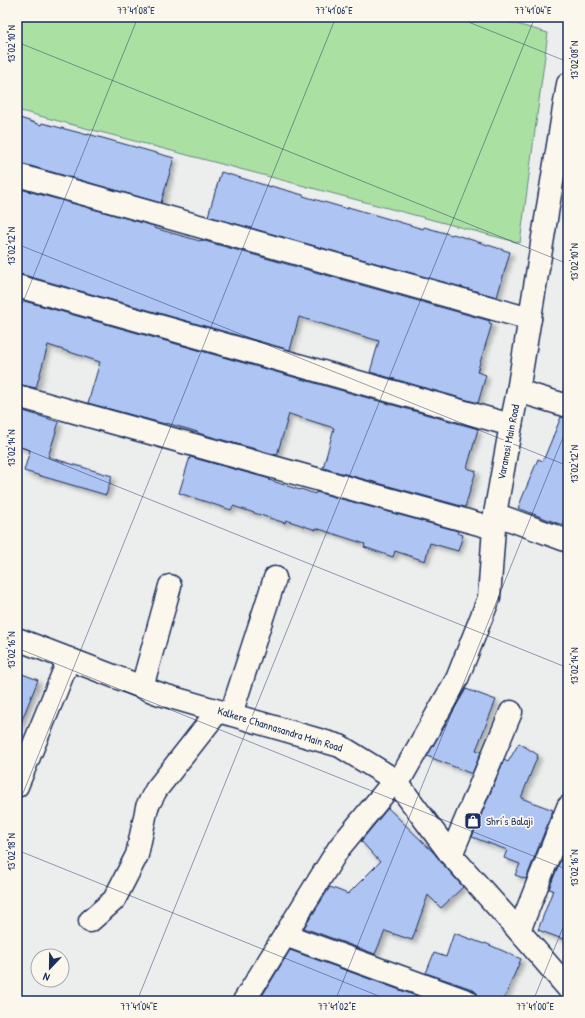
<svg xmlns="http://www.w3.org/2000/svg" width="585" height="1018" font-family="'Patrick Hand',sans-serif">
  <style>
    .green { fill: #abe0a3; stroke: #638880 }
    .building { fill: #aec5f3; stroke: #1b2f5e; filter: url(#shadow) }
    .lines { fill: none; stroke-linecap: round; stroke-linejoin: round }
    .minor-casing { stroke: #1b2f5e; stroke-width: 25 }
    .major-casing { stroke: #1b2f5e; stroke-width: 25 }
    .minor { stroke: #fbf7ec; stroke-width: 22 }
    .major { stroke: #fbf7ec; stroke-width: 22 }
    .ticks { fill: none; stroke: #1b2f5e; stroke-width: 1; stroke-opacity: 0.45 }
    .labels { text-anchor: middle; stroke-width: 3.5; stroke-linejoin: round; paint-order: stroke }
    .street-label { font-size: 11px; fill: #1b2f5e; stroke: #fbf7ec }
    .poi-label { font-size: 11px; fill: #1b2f5e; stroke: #fbf7ec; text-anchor: start }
    .neatline { fill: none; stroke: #1b2f5e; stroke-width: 1.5 }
    .ticks-label { font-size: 10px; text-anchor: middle; fill: #1b2f5e }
  </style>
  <defs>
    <filter id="shadow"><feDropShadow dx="3.5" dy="3.5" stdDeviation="2" flood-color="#0004"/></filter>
  </defs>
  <rect width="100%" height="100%" fill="#eceded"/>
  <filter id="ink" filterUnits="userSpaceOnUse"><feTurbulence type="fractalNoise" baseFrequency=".025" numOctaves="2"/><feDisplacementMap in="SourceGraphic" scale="8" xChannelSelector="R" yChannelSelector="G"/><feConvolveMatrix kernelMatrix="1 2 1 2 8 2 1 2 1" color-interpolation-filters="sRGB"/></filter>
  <g filter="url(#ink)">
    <path class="green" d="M17 17H492L548 33 520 243 17 110Z"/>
    <g class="building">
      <path d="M17 117 41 125 42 123 88 135V134L174 158 161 203 20 163H17Z"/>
      <path d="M221 172 271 187V186L303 195V196L348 209V207L423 229 424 227 452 235 453 234 510 252 497 297 208 216Z"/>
      <path d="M17 188 154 226V228L200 241 201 240 490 321 489 323 492 324 477 372 486 375 478 403 370 372 379 341 299 317 290 350 20 274H17Z"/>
      <path d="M17 299 478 429 467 468 476 471 465 507 323 468 334 428 289 414 277 455 198 433V432L166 423 165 424 88 403 100 362 48 345 36 388 17 384Z"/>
      <path d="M17 409 59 422 48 457 112 476 106 495 24 471 30 450 17 446Z"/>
      <path d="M561 417 568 418V510L562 525 518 508 538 459 543 461Z"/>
      <path d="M190 457 270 479 269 480 300 490 301 489 315 494 316 492 458 531 457 533 463 535 458 551 430 543 425 561 395 551 393 557 364 547 365 544 316 528V530L286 520 285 523 233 506 231 510 179 493Z"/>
      <path d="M17 672 38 680 18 730H17Z"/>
      <path d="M466 689 496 700 476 750 481 752 472 774 427 756Z"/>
      <path d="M519 743 538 755 521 798 553 810 526 879 515 875 520 864 504 858 507 850 472 837 504 760 508 762Z"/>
      <path d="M388 808 433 852 442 863 463 887 441 908 428 895 412 940 385 931 375 954 304 928 330 887 348 894 380 862 361 841Z"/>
      <path d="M568 841V941L538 930 553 890 549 889Z"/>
      <path d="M454 933 484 944 485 943 521 959 503 1001H479V998L477 993 472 989 426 973 434 953 446 957Z"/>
      <path d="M290 950 430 1001H259Z"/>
    </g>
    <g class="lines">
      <g class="minor-casing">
        <g id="minor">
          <path d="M17 175 530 319"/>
          <path d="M17 286 511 425"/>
          <path d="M518 391 568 406"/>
          <path d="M17 396 493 528"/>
          <path d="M495 514 568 541"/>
          <path d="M142 687 170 586"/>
          <path d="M231 714 275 578"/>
          <path d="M398 783 457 679 489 598 495 514 511 425 518 391 568 84"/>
          <path d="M17 786 69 659"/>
          <path d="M451 855 511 712"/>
          <path d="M90 921 114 900 137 855 147 807 156 790 218 711"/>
          <path d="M519 931 568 807"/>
          <path d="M285 935 467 1001"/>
          <path d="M244 1001 339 848 395 780"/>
        </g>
      </g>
      <g class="major-casing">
        <path id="major" d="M17 639 160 694 340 746 395 780 451 855 519 931 568 988"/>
      </g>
      <use href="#minor" class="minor"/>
      <use href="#major" class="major"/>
    </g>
  </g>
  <path class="ticks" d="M456 17 568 62M17 42 568 264M17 244 568 466M17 317 138 17M17 446 568 668M17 648 568 870M17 808 336 17M17 850 391 1001M137 1001 535 17M335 1001 568 425M533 1001 568 915"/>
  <defs>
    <g id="shop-square" transform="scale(0.9)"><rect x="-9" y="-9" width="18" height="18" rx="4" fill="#1b2f5e" stroke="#fbf7ec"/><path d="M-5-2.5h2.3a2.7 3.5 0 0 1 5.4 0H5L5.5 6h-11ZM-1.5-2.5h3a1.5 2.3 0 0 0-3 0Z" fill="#fff"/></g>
  </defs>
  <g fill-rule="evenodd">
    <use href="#shop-square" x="473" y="821"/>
  </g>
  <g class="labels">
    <g class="street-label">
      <text transform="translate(508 442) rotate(-79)" y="4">Varanasi Main Road</text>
      <text transform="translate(280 729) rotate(17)" y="4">Kalkere Channasandra Main Road</text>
    </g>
    <g class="poi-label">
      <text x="486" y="825">Shri's Balaji</text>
    </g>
  </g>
  <rect width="585" height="1018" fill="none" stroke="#fbf7ec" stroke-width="44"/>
  <g transform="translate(50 968) rotate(202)"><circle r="19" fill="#fbf7ec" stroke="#a1a7b3"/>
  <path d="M0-3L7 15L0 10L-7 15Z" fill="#1b2f5e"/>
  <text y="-6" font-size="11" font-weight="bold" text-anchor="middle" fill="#1b2f5e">N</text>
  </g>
  <rect x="22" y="22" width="541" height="974" class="neatline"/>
  <g class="ticks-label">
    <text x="136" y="14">77°41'08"E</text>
    <text x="334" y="14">77°41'06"E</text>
    <text x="533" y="14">77°41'04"E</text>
    <text transform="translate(11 44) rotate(-90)" y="4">13°02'10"N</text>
    <text transform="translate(574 60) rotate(-90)" y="4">13°02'08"N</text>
    <text transform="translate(11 246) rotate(-90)" y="4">13°02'12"N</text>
    <text transform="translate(574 262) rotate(-90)" y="4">13°02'10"N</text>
    <text transform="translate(11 448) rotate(-90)" y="4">13°02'14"N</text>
    <text transform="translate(574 464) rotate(-90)" y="4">13°02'12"N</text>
    <text transform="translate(11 650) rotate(-90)" y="4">13°02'16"N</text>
    <text transform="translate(574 666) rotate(-90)" y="4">13°02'14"N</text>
    <text transform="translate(11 852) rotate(-90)" y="4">13°02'18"N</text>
    <text transform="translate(574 868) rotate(-90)" y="4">13°02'16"N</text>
    <text x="139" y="1010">77°41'04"E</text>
    <text x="337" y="1010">77°41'02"E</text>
    <text x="535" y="1010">77°41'00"E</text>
  </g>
</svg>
